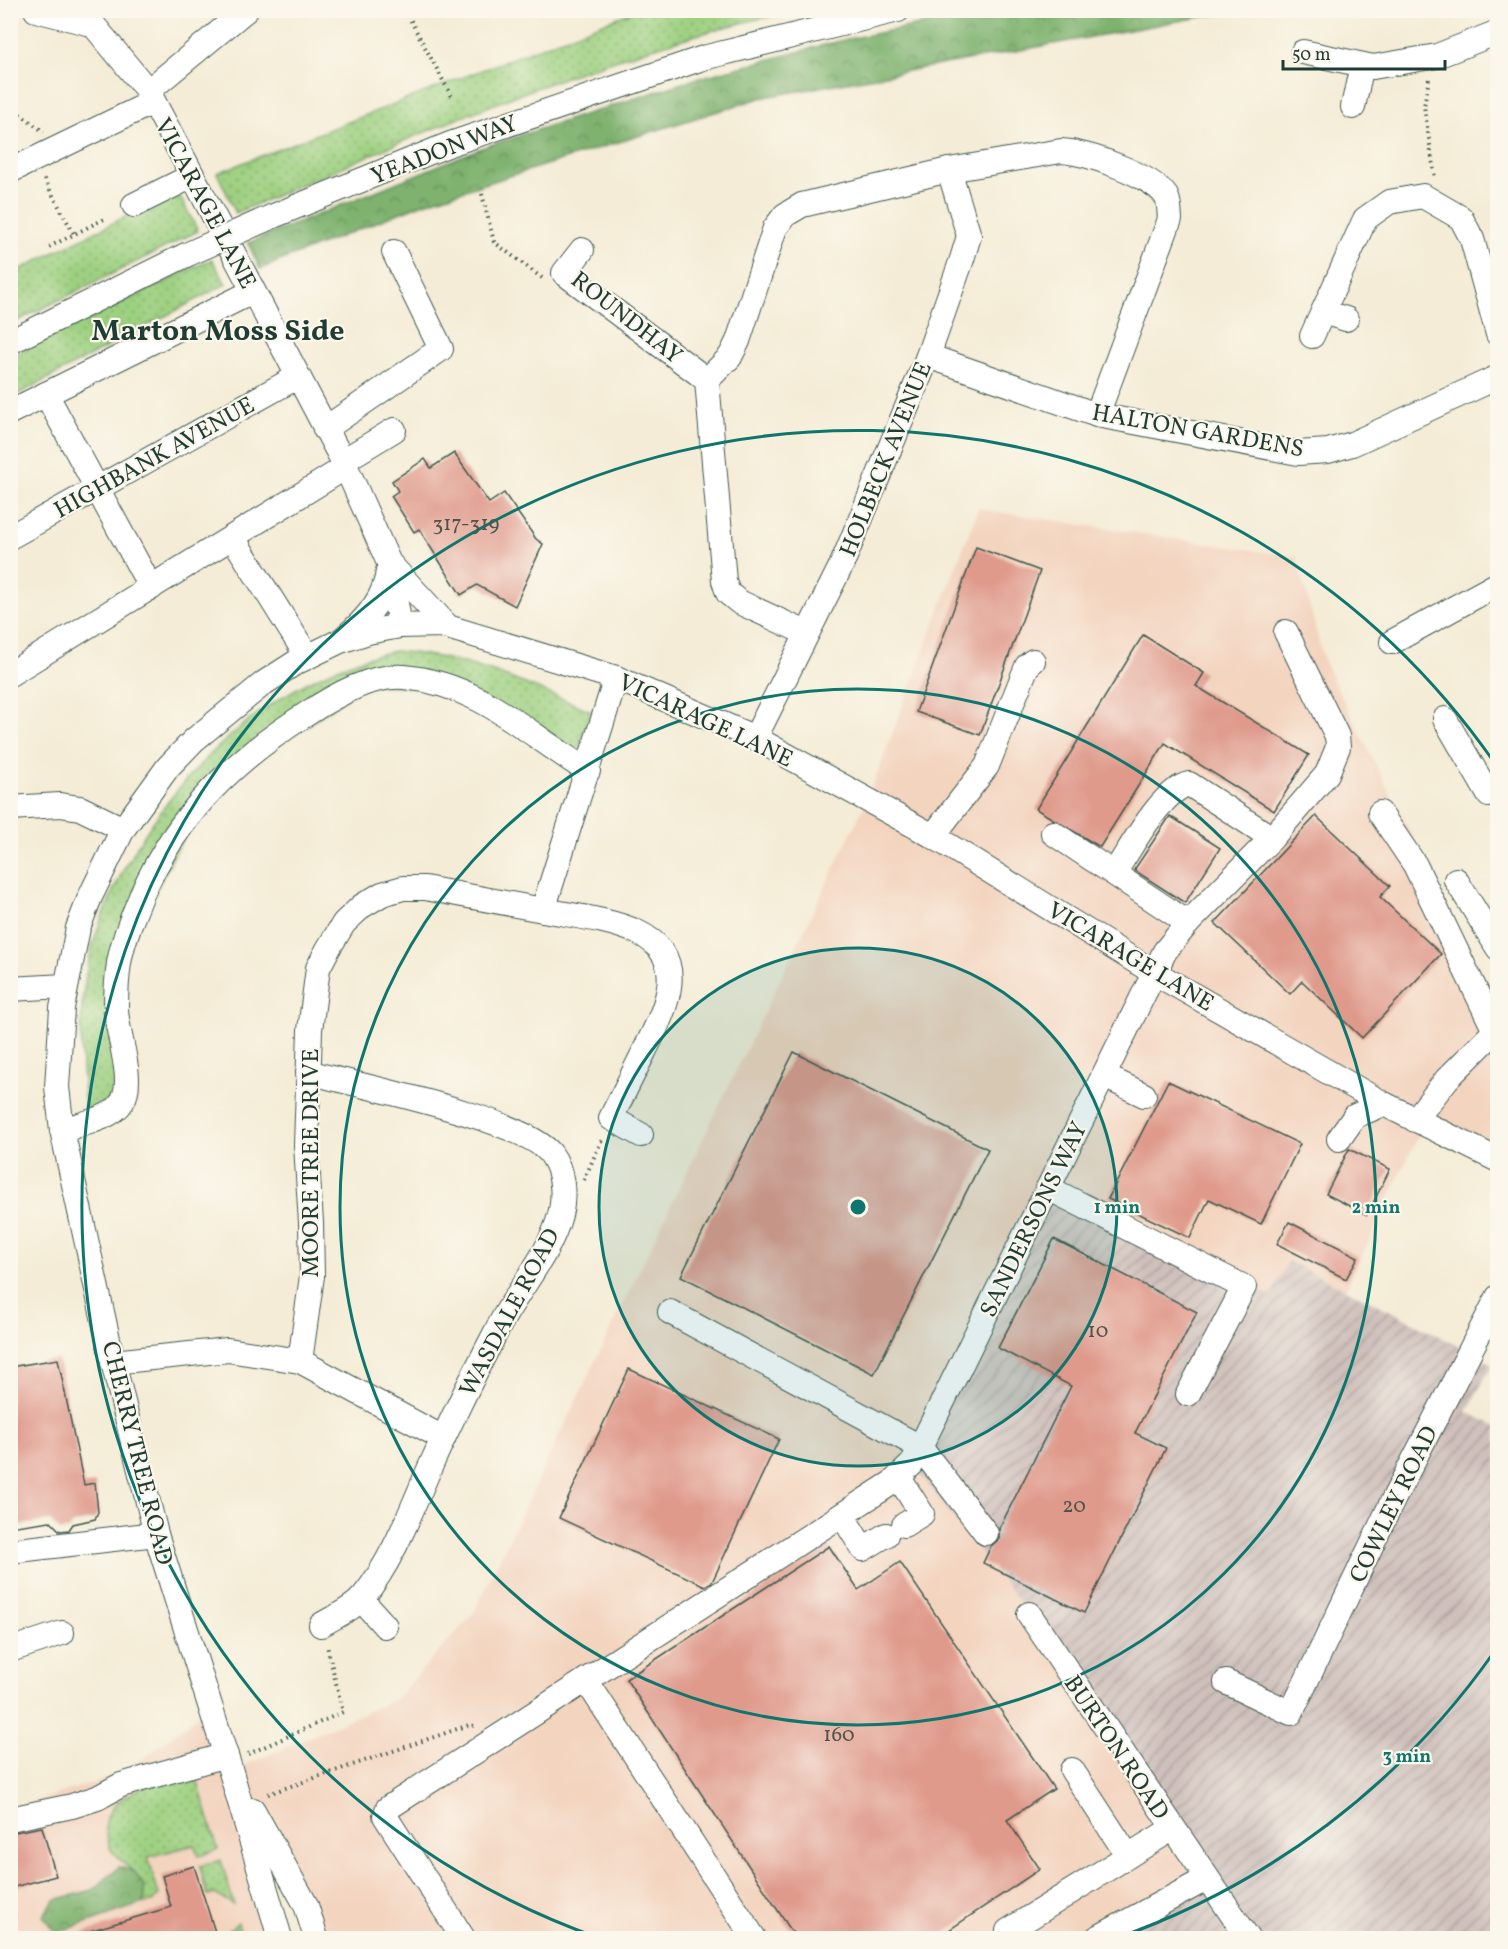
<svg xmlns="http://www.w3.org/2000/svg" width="1508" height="1949" font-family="Vollkorn,serif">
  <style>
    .built { fill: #f3d4bf }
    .industrial { fill: url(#industrial-furrows) }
    .green { fill: url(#green-dots); stroke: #5e865a; stroke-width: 1.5 }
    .forest { fill: url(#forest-crowns); stroke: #4e7851; stroke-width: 1.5 }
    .building { fill: #df9a8b }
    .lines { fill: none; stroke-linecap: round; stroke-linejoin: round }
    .minor-casing { stroke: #3f574c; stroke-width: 26 }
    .path { stroke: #3f574c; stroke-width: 4; stroke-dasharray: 1.5 4.5; stroke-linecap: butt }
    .minor { stroke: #fff; stroke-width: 24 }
    .minor-bridge-casing { stroke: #3f574c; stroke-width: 26; stroke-linecap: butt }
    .minor-bridge { stroke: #fff; stroke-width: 24 }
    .ring { fill: none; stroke: #0f766e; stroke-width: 3 }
    .labels { text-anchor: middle; stroke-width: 4.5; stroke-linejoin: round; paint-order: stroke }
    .number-label { font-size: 21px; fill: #4f544a }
    .street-label { font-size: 24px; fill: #1f3d34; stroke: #fbf7ec }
    .district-label { font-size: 30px; font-weight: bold; fill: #1f3d34; stroke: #fbf7ec }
    .centre { fill: #0f766e; stroke: #fbf7ec; stroke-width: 3 }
    .ring-label { font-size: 18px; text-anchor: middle; font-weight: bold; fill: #0f766e; stroke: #fbf7ec; stroke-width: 4.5; stroke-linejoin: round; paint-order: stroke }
  </style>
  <defs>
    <pattern id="industrial-furrows" width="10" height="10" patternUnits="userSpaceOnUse" patternTransform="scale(1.5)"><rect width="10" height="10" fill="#cfc0bb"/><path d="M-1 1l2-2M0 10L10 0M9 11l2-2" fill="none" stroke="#a79d99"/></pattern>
    <pattern id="green-dots" width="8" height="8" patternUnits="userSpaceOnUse" patternTransform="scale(1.5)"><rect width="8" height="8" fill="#9dd080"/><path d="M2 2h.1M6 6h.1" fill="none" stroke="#7faa6a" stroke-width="1.8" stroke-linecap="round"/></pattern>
    <pattern id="forest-crowns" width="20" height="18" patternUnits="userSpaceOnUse" patternTransform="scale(1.5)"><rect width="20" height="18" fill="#7eb26e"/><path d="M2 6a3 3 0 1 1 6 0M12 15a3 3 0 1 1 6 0" fill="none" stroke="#67925b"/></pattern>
  </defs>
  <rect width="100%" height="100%" fill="#fbf7ec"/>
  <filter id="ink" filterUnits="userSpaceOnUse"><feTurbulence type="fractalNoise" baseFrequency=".0167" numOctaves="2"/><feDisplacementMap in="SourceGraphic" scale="12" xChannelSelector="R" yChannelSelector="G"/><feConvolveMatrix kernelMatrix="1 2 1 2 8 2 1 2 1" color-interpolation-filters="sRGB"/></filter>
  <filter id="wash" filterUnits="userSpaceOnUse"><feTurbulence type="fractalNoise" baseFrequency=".008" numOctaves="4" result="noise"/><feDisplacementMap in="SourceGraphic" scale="24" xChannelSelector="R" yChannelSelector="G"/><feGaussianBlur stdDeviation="1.35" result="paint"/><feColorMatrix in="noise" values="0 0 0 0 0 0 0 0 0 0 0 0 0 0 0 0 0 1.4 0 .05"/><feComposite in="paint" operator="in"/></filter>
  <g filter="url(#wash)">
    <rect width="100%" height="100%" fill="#f4ecd6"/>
    <path class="built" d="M978 509 1297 557 1324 661 1474 962 1497 996V1160L1424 1124 1346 1289 1288 1261 1272 1296 1029 1614 1206 1879 1097 1938H316L233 1775 280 1938H11V1809L117 1775 143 1759 210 1706 232 1771 396 1699 473 1614 867 800Z"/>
    <path class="industrial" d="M1048 1188 1175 1252 1271 1296 1288 1261 1393 1312 1492 1364 1467 1412 1497 1427V1938H1097L1205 1879 1029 1614 912 1464Z"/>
    <g class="green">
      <path d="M634 11H794C601 51 417 135 236 213L217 173Z"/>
      <path d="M177 191 198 231 11 324V274Z"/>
      <path d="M212 259 226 284 11 398V356Z"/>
      <path d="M395 651C469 657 524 683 591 711L574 762 461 690 366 684 204 797 119 962 126 1089 87 1122C80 1061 76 1001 94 941 133 811 258 677 395 651Z"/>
      <path d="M194 1770 218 1849 199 1856 194 1845 148 1857 159 1895 153 1902 144 1903C143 1870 128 1871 111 1850 109 1846 108 1840 107 1836 95 1794 165 1780 194 1770Z"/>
      <path d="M221 1860 234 1905 215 1894 207 1896 200 1866Z"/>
      <path d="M238 1922 242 1938H230L229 1931Z"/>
    </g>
    <g class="forest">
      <path d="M995 10 1233 11 760 98 424 203 260 269 248 243 484 147 695 79 843 40Z"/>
      <path d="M119 1867 134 1871 144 1887V1903L56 1933 43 1916 54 1900 93 1890Z"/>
    </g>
    <g id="blocks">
      <g class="building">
        <path d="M454 453 489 503 504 493 536 539 543 544 515 606 477 585 461 595 419 529 414 532 391 496 398 491 392 481 425 459 431 468Z"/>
        <path d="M976 547 1040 571 980 735 916 712Z"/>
        <path d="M1143 635 1204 673 1196 686 1309 755 1274 811 1165 743 1100 847 1036 809Z"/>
        <path d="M1170 816 1220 848 1185 903 1134 870Z"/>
        <path d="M1316 816 1390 886 1380 897 1441 954 1362 1038 1302 981 1290 994 1215 923Z"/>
        <path d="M794 1052 988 1149 874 1374 681 1276Z"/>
        <path d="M1168 1081 1300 1144 1261 1224 1209 1199 1190 1238 1108 1199Z"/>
        <path d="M1349 1149 1390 1169 1367 1215 1326 1194Z"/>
        <path d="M1289 1222 1358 1257 1346 1279 1277 1244Z"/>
        <path d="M1054 1239 1197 1312 1135 1433 1166 1448 1084 1613 983 1563 991 1546 999 1539V1529L1071 1386 998 1348Z"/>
        <path d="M58 1359 84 1485 95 1483 98 1512 95 1519 73 1524 69 1530 60 1531 50 1521 10 1527V1367Z"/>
        <path d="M629 1369 779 1439 712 1582 705 1586 559 1518Z"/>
        <path d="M829 1546 858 1590 900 1562 1054 1789 1007 1820 1040 1869 937 1938H796L626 1679Z"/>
        <path d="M42 1827 56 1876 10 1888V1833Z"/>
        <path d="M194 1866 217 1938H79V1934L171 1907 162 1876Z"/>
      </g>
    </g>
  </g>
  <g filter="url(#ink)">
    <use href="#blocks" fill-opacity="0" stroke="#3f574c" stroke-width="1.5"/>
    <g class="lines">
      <g class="minor-casing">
        <g id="minor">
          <path d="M36 10 91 24"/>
          <path d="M81 10 148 91 346 467 389 563 400 626"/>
          <path d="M1303 52 1373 67 1437 56 1498 32"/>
          <path d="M148 91 246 10"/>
          <path d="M1353 107 1362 65"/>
          <path d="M10 171 153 102"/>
          <path d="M134 205 192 176"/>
          <path d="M271 217 450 144 703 58 898 10"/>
          <path d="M582 250 564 273 707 380"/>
          <path d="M1323 312 1346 319"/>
          <path d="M1312 336 1365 219 1389 202 1423 196 1461 218 1472 239 1498 334"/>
          <path d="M10 342 186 255"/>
          <path d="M928 356 1097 415 1298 453 1328 451 1352 444 1498 377"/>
          <path d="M46 394 151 588"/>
          <path d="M10 412 252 292"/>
          <path d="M325 429 441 349 394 252"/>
          <path d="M343 461 394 430"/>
          <path d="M10 537 297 377"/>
          <path d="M233 538 307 656"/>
          <path d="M389 563 447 626"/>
          <path d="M806 633 739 602 728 593 724 581 707 380 730 357 738 341 775 228 785 215 802 205 949 170 1061 151C1086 152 1152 175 1166 196 1170 202 1169 212 1170 219L1097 415"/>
          <path d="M345 637C366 620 385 599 388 571"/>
          <path d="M1392 642 1498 584"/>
          <path d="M10 674 346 467"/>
          <path d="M1445 719 1489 795 1498 794"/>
          <path d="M755 738 842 564 928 356 962 259 969 236 949 170"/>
          <path d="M10 808 60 805 80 808 123 829"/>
          <path d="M1380 813 1415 865 1495 1031 1447 1079 1415 1120"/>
          <path d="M1053 833 1188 923"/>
          <path d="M933 836 987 766 1027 666 1033 661"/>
          <path d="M1114 873C1130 850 1161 790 1189 784L1272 838"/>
          <path d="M1456 880 1498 948"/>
          <path d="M543 910C574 916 608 919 637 932 694 959 663 1013 644 1052 633 1074 622 1096 611 1118L641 1135"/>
          <path d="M10 989 65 986"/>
          <path d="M308 1072C356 1085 525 1119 551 1154 563 1170 565 1196 560 1215 549 1256 518 1289 499 1326 475 1372 452 1418 431 1465 411 1510 394 1559 363 1597 353 1609 334 1617 321 1625"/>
          <path d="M1104 1076 1144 1095"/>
          <path d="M62 1130C80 1124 112 1119 122 1102 136 1080 116 1033 116 1008 116 994 117 977 119 963 123 939 133 916 142 894 178 813 234 760 308 713 334 696 372 674 404 677 480 684 526 733 588 771"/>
          <path d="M1339 1139 1355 1116 1384 1104"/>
          <path d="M1048 1188 1244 1287 1188 1394"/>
          <path d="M670 1312 920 1447 986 1533"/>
          <path d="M300 1361 312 1276 311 1223 306 1145 310 1030 318 968 328 949 344 923 362 906 382 894 403 888H425L543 910 616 678"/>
          <path d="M113 1362 228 1350 300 1361 443 1438"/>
          <path d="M899 1478 922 1514 904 1525"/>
          <path d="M842 1515 863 1549 886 1535"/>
          <path d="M10 1551 156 1534"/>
          <path d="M361 1599 385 1626"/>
          <path d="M1029 1614 1248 1938"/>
          <path d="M10 1650 62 1633"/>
          <path d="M586 1680 754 1938"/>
          <path d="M1226 1682 1291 1713 1394 1498 1498 1297"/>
          <path d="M253 1810 306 1905 316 1938"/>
          <path d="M10 1819 72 1806 97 1798 121 1785 226 1755"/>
          <path d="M1128 1856 1172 1829"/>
          <path d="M280 1938 231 1772 156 1534 113 1362 62 1130 57 1087 62 1008 78 928 90 897 123 829 168 767 194 740 264 683 295 663 340 641 368 632 400 626 441 625 616 678 755 738 933 836 1153 972 1384 1104 1498 1160"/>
          <path d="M463 1938 385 1816 388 1808 893 1482 912 1464 1165 951 1188 923 1272 838 1327 774 1338 747 1337 736 1286 632"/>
          <path d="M1012 1938 1008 1931 1128 1856 1072 1770"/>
          <path d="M1097 1938 1206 1879"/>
        </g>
      </g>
      <g class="path">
        <path d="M405 10 452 97"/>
        <path d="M1429 79 1424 106 1435 178"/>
        <path d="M10 107 44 132"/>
        <path d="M44 179 74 234"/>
        <path d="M482 194 494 242 542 278"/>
        <path d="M49 247 106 218"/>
        <path d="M10 265 14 263"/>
        <path d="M584 1180 603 1137"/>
        <path d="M248 1754 343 1712 327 1646"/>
        <path d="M268 1794 469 1725 474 1726"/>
      </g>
      <use href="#minor" class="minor"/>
      <g class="minor-bridge-casing">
        <path id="minor-bridge" d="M186 255 271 217"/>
      </g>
      <use href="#minor-bridge" class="minor-bridge"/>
    </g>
  </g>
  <circle cx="858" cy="1207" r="259" fill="#0f766e" fill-opacity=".12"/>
  <g class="ring">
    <circle cx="858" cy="1207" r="259"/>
    <circle cx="858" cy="1207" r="518"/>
    <path d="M1494 1652A776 776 0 0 1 1117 1938M599 1938A776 776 0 1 1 1494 762"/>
  </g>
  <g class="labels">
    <g class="number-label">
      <text x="466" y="530">317-319</text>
      <text x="1098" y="1337">10</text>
      <text x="1074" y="1512">20</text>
      <text x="839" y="1741">160</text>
    </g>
    <g class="street-label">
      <text transform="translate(444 149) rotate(-21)" y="8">YEADON WAY</text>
      <text transform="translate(206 203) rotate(62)" y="8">VICARAGE LANE</text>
      <text transform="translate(627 317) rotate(38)" y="8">ROUNDHAY</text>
      <text transform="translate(1198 430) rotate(10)" y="8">HALTON GARDENS</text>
      <text transform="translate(154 457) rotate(-29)" y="8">HIGHBANK AVENUE</text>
      <text transform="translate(885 459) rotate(-68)" y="8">HOLBECK AVENUE</text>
      <text transform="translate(706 720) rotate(25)" y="8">VICARAGE LANE</text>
      <text transform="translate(1131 956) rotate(31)" y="8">VICARAGE LANE</text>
      <text transform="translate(310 1163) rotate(-90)" y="8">MOORE TREE DRIVE</text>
      <text transform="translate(1033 1219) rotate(-64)" y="8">SANDERSONS WAY</text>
      <text transform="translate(509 1312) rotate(-62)" y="8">WASDALE ROAD</text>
      <text transform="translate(138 1453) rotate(76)" y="8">CHERRY TREE ROAD</text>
      <text transform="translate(1393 1504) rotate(-64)" y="8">COWLEY ROAD</text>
      <text transform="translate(1117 1747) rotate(56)" y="8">BURTON ROAD</text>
    </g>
    <g class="district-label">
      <text x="218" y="340">Marton Moss Side</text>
    </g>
  </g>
  <circle cx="858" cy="1207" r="9" class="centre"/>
  <g class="ring-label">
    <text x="1117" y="1213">1 min</text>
    <text x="1376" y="1213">2 min</text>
    <text x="1407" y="1762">3 min</text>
  </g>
  <rect width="1508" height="1949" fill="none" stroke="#fbf7ec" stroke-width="36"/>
  <path d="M1283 60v9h162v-9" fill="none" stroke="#1f3d34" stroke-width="3"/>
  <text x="1292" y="60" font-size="18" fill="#1f3d34" stroke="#fbf7ec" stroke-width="4.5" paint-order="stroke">50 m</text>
</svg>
